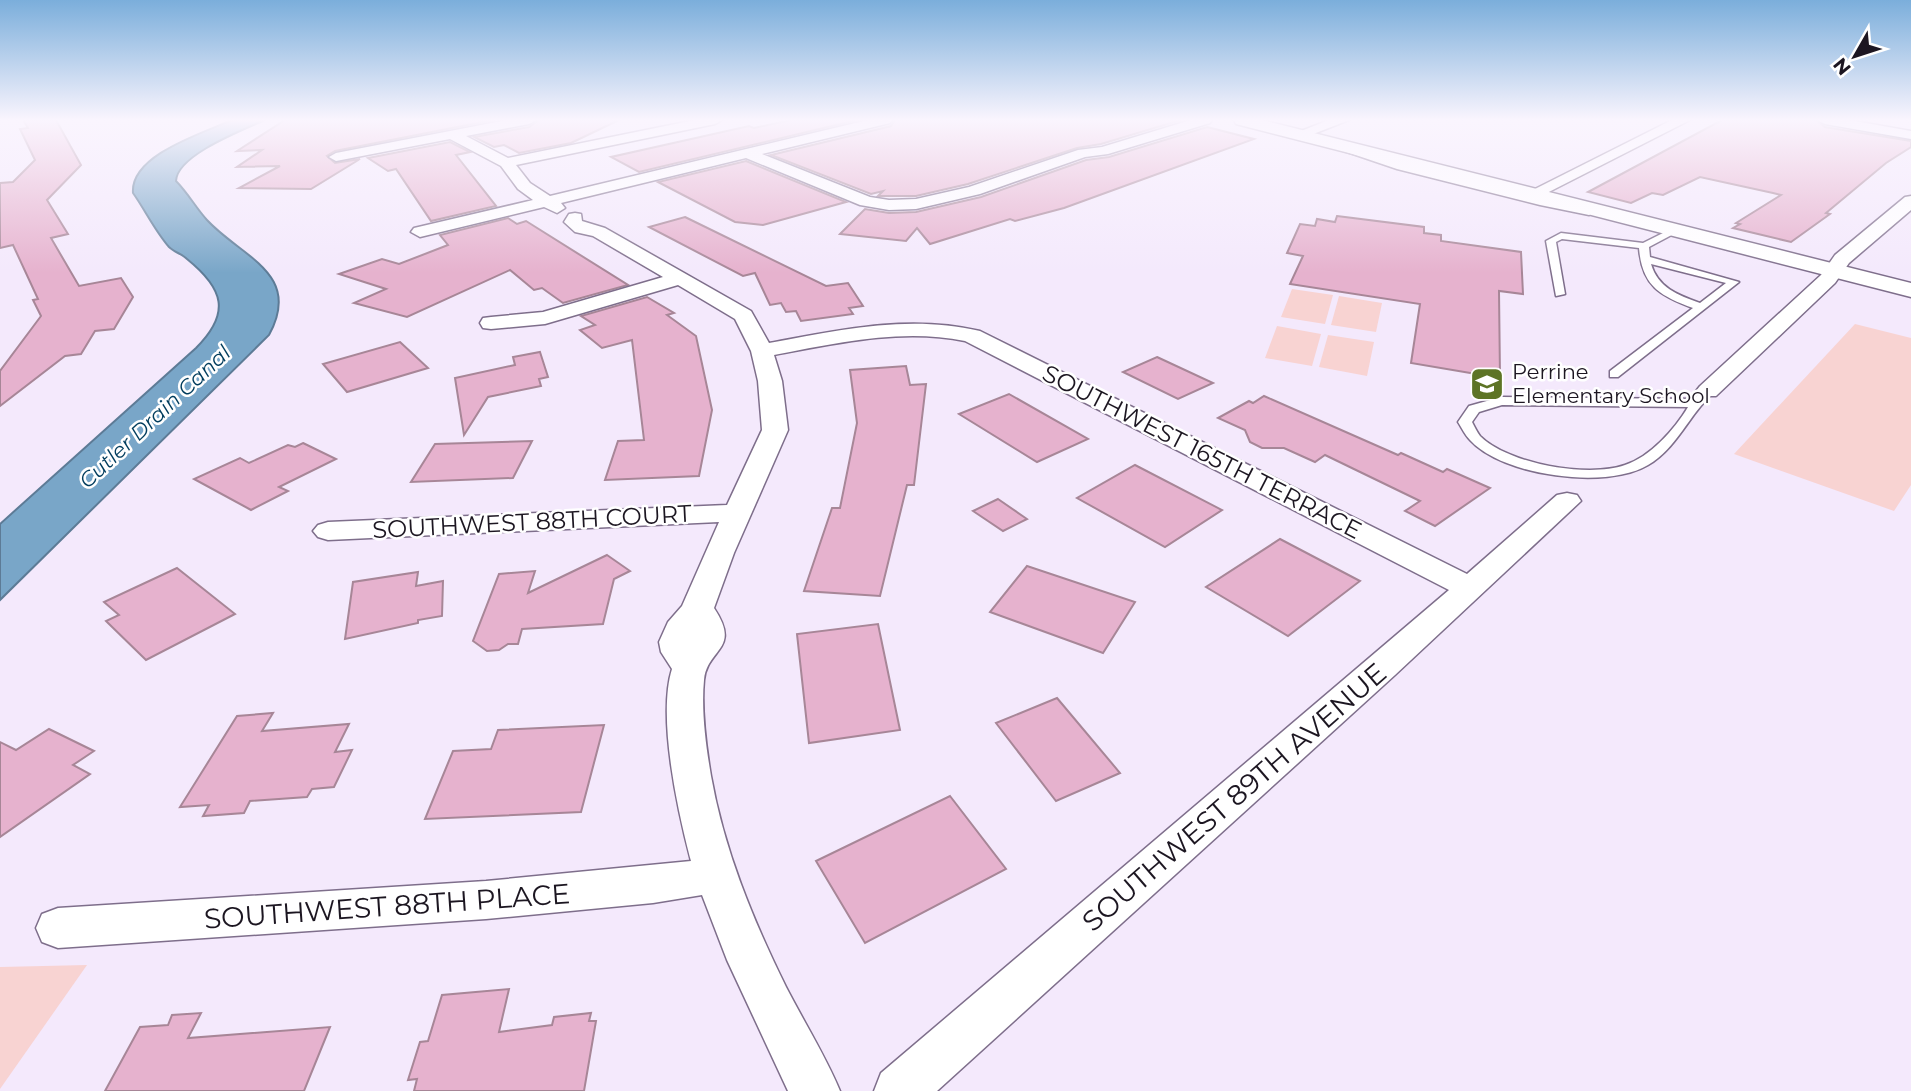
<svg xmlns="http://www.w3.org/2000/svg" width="1911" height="1091" font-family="Montserrat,sans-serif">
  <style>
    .green { fill: #f8d3d2 }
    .water { fill: #79a6c8; stroke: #5d7b96; stroke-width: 2 }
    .building { fill: #e6b2ce; stroke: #a78697; stroke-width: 2 }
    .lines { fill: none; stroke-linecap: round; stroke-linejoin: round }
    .service-casing { stroke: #7e6e8b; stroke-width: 3 }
    .minor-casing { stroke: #7e6e8b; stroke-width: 3 }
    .tertiary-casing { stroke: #7e6e8b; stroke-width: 3 }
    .service { fill: #fff; fill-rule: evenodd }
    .minor { fill: #fff; fill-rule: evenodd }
    .tertiary { fill: #fff; fill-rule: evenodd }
    .labels { text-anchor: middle; stroke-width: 5; stroke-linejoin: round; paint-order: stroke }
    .far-poi-label { font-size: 21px; fill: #1c1621; stroke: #fff; text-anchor: start }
    .far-water-label { font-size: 21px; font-style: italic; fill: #003c5d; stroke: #fff }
    .street-label { font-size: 24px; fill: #1c1621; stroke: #fff }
    .near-street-label { font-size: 28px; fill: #1c1621; stroke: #fff }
  </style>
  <rect width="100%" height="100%" fill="#f4e9fc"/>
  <g class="green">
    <path d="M1292 289 1333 295 1325 324 1281 317Z"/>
    <path d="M1339 296 1382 303 1376 332 1331 325Z"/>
    <path d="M1855 324 1911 338V485L1894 511 1734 454Z"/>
    <path d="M1277 326 1321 334 1312 366 1265 358Z"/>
    <path d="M1328 335 1374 342 1367 376 1319 367Z"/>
    <path d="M87 965 0 1089V967Z"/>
  </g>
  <path class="water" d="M232 120H265C243 130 177 155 176 181 188 193 196 208 207 220 241 257 303 273 269 335L0 600V524L196 348C231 313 224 289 187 259 182 254 174 252 169 247 155 231 145 210 133 193 130 155 203 133 232 120Z"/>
  <g class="building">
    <path d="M23 120H56L81 165 47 200 68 234 51 238 79 286 121 278 133 297 114 329 95 331 81 354 65 356 0 406V371L41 316 33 300 38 299 13 245 0 248V183L13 182 35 160 20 129 28 128Z"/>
    <path d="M285 120H493L335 151 327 156 335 163 360 159 311 189 239 188 280 166 237 167 262 150 237 151Z"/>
    <path d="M539 120H619L571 143 519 153 504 145 494 147 474 137 529 127Z"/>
    <path d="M791 120H857L639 172 611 157 749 126 754 128Z"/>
    <path d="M895 120H1181L1101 144 1077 148 968 184 916 196H878L883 191 871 194 771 155 891 126Z"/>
    <path d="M1722 120H1816L1825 127 1911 141V147L1886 163 1826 213 1830 214 1791 242 1733 228 1740 224 1736 223 1781 195 1773 193 1700 177 1663 195 1652 193 1631 203 1588 192Z"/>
    <path d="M1207 127 1254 139 1064 208 1015 221 1010 219 930 244 917 228 906 241 840 234 865 209 889 213 916 212 981 197 1086 160 1109 157Z"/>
    <path d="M450 142 470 152 456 155 496 206 431 221 396 169 388 171 368 158Z"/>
    <path d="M746 161 846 202 763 225 735 222 658 182Z"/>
    <path d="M1337 216 1424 227V233L1441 235V241L1521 252 1523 294 1499 291 1500 378 1411 363 1420 304 1290 284 1303 256 1287 253 1300 224 1315 226 1317 219 1335 222Z"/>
    <path d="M685 217 826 286 848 283 863 306 849 308 853 314 801 321 796 311 786 312 781 303 770 305 755 273 743 276 649 227Z"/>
    <path d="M508 218 517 224 526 221 628 285 563 303 542 288 534 290 510 270 407 317 354 303 386 289 339 274 382 259 399 264 448 245 440 235Z"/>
    <path d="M647 297 674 313 667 315 696 336 712 410 699 476 605 480 618 441 644 440 632 340 602 348 580 330 595 325 581 316Z"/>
    <path d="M400 342 428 368 347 392 323 364Z"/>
    <path d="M540 352 548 377 539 379 541 386 488 397 464 435 455 378 515 365 513 357Z"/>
    <path d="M1157 357 1213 383 1178 399 1123 372Z"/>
    <path d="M906 366 910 385 926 384 914 485H907L880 596 804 591 832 508H840L857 423 850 370Z"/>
    <path d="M1009 394 1088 439 1037 462 959 414Z"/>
    <path d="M1264 396 1398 455 1401 453 1443 472 1447 469 1490 488 1435 526 1405 511 1420 501 1325 455 1315 462 1284 448H1262L1250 442 1245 430 1218 418 1249 401 1253 403Z"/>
    <path d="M532 441 513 478 411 482 435 444Z"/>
    <path d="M303 443 336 459 279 487 288 491 251 510 194 479 240 458 249 463 288 445 295 447Z"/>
    <path d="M1135 465 1222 510 1165 547 1077 498Z"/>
    <path d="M998 499 1027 519 1003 531 973 511Z"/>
    <path d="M1280 539 1360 581 1288 636 1206 587Z"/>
    <path d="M607 555 630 571 614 579 603 624 522 629 518 644H508L499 650 487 651 473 641 499 574 535 571 528 593Z"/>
    <path d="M1027 566 1135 602 1103 653 990 612Z"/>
    <path d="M177 568 235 614 146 660 106 621 119 615 104 602Z"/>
    <path d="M418 572 416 586 443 581 442 616 418 620V623L345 639 353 582Z"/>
    <path d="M878 624 900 730 809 743 797 634Z"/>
    <path d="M1057 698 1120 773 1056 801 996 723Z"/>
    <path d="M273 713 262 731 349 724 335 752 352 750 334 787 312 789 307 797 250 801 244 813 203 816 209 805 180 807 237 716Z"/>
    <path d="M604 725 581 812 425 819 453 751 491 749 498 730Z"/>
    <path d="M49 729 94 751 73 765 90 774 0 837V742L16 750Z"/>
    <path d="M950 796 1006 869 865 943 816 861Z"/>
    <path d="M509 989 499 1032 552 1025 554 1017 591 1013 589 1021H596L584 1091H414L417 1079 408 1080 420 1042 428 1041 442 995Z"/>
    <path d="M201 1013 188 1038 330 1027 304 1091H105L140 1027 168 1025 172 1015Z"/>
  </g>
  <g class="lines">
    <g class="service-casing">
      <g id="service">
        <path d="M1344 146 1403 166 1594 212 1589 215 1540 205 1397 169 1341 150Z"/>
        <path d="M1673 228 1681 230 1649 247 1650 257 1739 282 1618 377H1610V371L1693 308C1660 296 1642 286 1639 248L1562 239 1556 242 1565 294 1556 296 1546 241 1561 233 1643 243ZM1651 264 1726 283 1700 303C1678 295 1658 288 1651 264Z"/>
        <path d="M1708 387 1712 388V394C1689 415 1677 448 1648 465 1607 490 1502 476 1470 440 1465 435 1462 428 1458 422L1469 406 1501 397 1693 399ZM1502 405 1688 407C1675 429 1650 457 1625 465 1588 478 1508 464 1480 436 1477 432 1474 426 1472 422L1479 412Z"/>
      </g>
    </g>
    <g class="minor-casing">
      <g id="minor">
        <path d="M507 120H536L529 124 466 136 508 158 695 120H722L715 124 516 165 530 183 550 196 868 120H892L890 123 762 154 870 197 889 200 916 199 969 187 1078 150 1102 147 1191 120H1212L1210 123 1108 154 1085 157 980 194 916 209 889 210 860 205 746 158 561 203 565 208 557 213 544 207 420 237 411 232 414 228 533 200 518 189 501 166 450 139 336 161 329 157 336 153Z"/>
        <path d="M1329 120H1349L1303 138 1298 139 1291 135Z"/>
        <path d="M1672 120H1690L1539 197H1527L1525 194Z"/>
        <path d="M1818 120H1849L1911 131V139L1825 124Z"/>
        <path d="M1911 196V210L1849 263 1835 283 1716 396H1700L1696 391 1700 386 1821 275 1835 255 1905 197Z"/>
        <path d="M575 213 581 214 582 221 605 228 751 311 769 343C839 330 909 314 980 331L1467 574 1557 495 1567 493 1577 495 1581 501 1395 675 937 1091H874L881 1073 1449 590 965 341C902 328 837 343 774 355L782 381 788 430 734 553 714 608C742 650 707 648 704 680 701 711 706 746 711 776 724 850 753 920 786 987 804 1022 825 1055 840 1091H788L727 960 702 895 653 903 486 919 58 948 42 942 36 928 42 914 58 908 486 881 691 861C678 812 657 717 672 669L661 652 659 642 668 622 682 606 719 522 328 540 318 537 313 531 318 525 328 522 727 505 762 430 758 381 751 351 735 319 678 285 545 324 491 329 483 328 480 323 483 318 491 317 543 312 663 277 593 236 575 232 564 222 569 214Z"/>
      </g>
    </g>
    <g class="tertiary-casing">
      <path id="tertiary" d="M1234 120H1262L1911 283V297L1236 124Z"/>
    </g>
    <use href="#service" class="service"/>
    <use href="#minor" class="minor"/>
    <use href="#tertiary" class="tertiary"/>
  </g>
  <linearGradient id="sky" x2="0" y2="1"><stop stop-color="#7baedb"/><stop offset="0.44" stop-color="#faf5fe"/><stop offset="1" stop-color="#faf5fe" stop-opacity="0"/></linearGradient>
  <rect width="1911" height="273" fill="url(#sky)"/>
  <defs>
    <g id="school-square" transform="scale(1.75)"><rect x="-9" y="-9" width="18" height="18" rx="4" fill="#5d7425" stroke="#fff"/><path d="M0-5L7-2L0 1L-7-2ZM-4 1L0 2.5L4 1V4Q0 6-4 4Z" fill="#fff"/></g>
  </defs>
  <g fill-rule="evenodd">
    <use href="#school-square" x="1487" y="384"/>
  </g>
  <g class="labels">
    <g class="far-poi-label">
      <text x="1512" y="379">Perrine<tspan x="1512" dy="24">Elementary School</tspan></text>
    </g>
    <g class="far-water-label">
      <text transform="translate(155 417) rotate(-43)" y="7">Cutler Drain Canal</text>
    </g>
    <g class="street-label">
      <text transform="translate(1202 452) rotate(27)" y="8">SOUTHWEST 165TH TERRACE</text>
      <text transform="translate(532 522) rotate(-3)" y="8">SOUTHWEST 88TH COURT</text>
    </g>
    <g class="near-street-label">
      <text transform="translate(1234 797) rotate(-41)" y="10">SOUTHWEST 89TH AVENUE</text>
      <text transform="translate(387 906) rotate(-4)" y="10">SOUTHWEST 88TH PLACE</text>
    </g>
  </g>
  <g transform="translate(1855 56) rotate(231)" stroke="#ffffff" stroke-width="5" paint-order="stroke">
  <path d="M0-5L12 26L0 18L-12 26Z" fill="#1c1621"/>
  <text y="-10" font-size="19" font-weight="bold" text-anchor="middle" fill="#1c1621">N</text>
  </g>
</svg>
